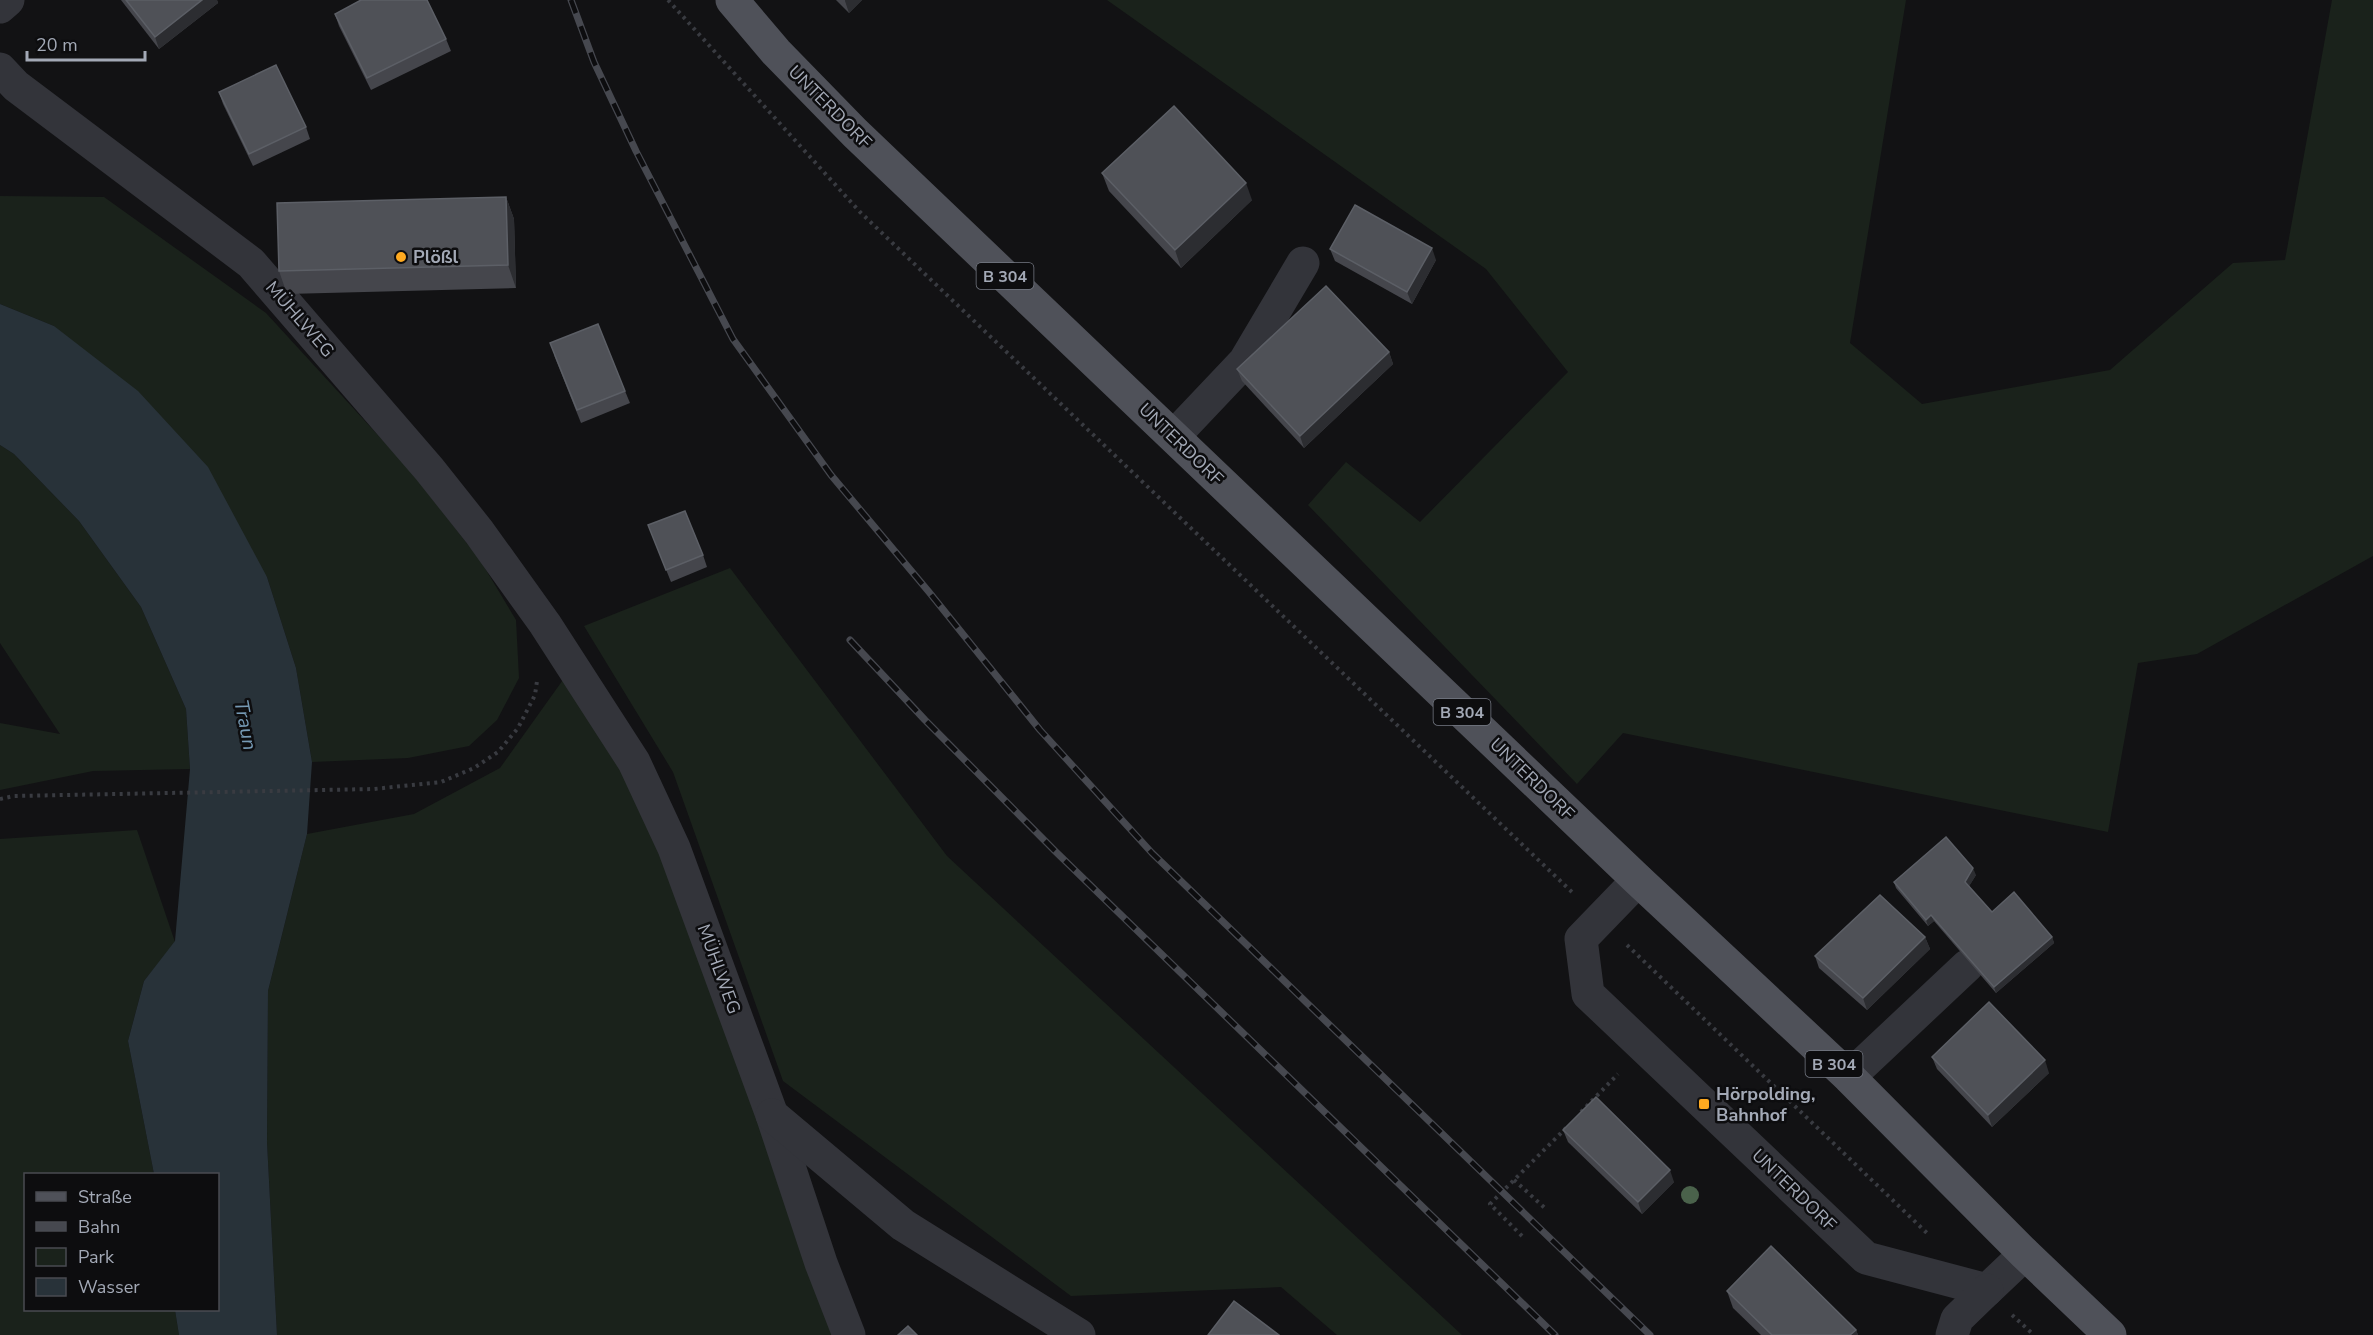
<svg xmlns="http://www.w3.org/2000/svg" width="2373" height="1335" font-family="'Nunito Sans',sans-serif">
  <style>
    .green { fill: #1a221b }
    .water { fill: #283239 }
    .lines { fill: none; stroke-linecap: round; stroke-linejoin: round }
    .path { stroke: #393b41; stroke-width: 4; stroke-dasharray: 3 4.5; stroke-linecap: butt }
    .minor { stroke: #33343a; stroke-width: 33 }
    .major { stroke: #4f5159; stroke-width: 33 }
    .rail-casing { stroke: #46484f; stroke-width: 7 }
    .rail { stroke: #0d0d0f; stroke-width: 4.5; stroke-dasharray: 14; stroke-linecap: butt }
    .tree { fill: #4a624b }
    .wall { fill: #45464c }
    .shaded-wall { fill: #2c2d31 }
    .building { fill: #4f5157; stroke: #5c5f66; stroke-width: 1.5 }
    .poi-dot { fill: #ffaa20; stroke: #0d0d0f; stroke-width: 2 }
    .labels { text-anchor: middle; stroke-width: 5; stroke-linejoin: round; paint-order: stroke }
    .shield { fill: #0d0d0f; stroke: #767a84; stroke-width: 1.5 }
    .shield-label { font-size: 16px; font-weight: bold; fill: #a3a9b6 }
    .street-label { font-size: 18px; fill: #a3a9b6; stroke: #0d0d0f }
    .poi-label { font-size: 18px; font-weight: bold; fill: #a3a9b6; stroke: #0d0d0f; text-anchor: start }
    .water-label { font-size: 20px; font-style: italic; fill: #769ab5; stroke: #0d0d0f }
  </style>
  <rect width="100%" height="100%" fill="#121214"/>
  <g class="green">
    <path d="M1107 0H1906L1850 343 1922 404 2110 370 2233 263 2285 260 2332 0H2373V556L2197 654 2138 663 2108 832 1623 733 1577 784 1308 505 1346 462 1420 522 1568 372 1486 269Z"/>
    <path d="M0 196 104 197 266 313 409 469 480 560 516 620 519 678 497 720 469 746 408 758 312 762 296 668 267 577 54 326 0 304Z"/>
    <path d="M0 445 14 454 79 521 141 607 186 709 190 769 93 771 0 790V723L60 734 0 643Z"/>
    <path d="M730 568 947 856 1462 1335H1337L1281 1287 1071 1296 783 1081 673 772 584 626Z"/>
    <path d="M565 677 644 794 842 1335H277L267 1142 268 991 307 834 414 814 500 768Z"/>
    <path d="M137 830 175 942 144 981 128 1041 154 1174H26V1310H175L179 1335H0V839Z"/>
  </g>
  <path class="water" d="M0 304 54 326 138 391 208 467 267 577 296 668 312 762 307 834 268 991 267 1142 277 1335H179L175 1310H218V1174H154L128 1041 144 981 175 941 190 769 186 709 141 607 79 521 14 454 0 445Z"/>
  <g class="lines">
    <g class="path">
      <path d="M668 0 860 212 1574 894"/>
      <path d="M0 799 14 796 374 789 441 782 474 768 498 752 518 728 535 695 537 681"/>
      <path d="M1627 945 1929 1235"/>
      <path d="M1581 1112 1618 1074"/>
      <path d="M1514 1180 1546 1209"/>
      <path d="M1522 1236 1490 1204 1566 1128"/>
      <path d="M2012 1315 2034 1335"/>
    </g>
    <g class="minor">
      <path d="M0 7 8 0"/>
      <path d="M0 69 16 86 251 263 429 469 479 532 545 624 634 762 674 848 772 1115 821 1263 849 1335"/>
      <path d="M1174 436 1245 361 1303 263"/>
      <path d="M1638 880 1581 939 1588 994 1866 1258 1987 1290 2025 1254"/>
      <path d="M1849 1077 1967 966"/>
      <path d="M772 1115 903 1225 1079 1335"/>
      <path d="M1952 1335 1957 1319 1987 1290"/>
    </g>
    <path class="major" d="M732 0 776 52 855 133 1638 880 1849 1077 2025 1254 2110 1335"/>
    <g class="rail-casing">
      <g id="rail">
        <path d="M571 0 594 62 636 151 733 339 831 475 929 592 1040 730 1152 853 1650 1335"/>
        <path d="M850 640 925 720 1056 852 1555 1335"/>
      </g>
    </g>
    <use href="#rail" class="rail"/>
  </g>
  <circle class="tree" cx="1690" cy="1195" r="9"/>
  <g class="wall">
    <path d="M121 0H217L218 3 159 49Z"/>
    <path d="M836 0H862L849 13Z"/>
    <path d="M335 14 446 39 451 51 371 90 339 26Z"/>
    <path d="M219 92 306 127 310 139 253 166 223 104Z"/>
    <path d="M1102 173 1252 200 1181 268 1109 191Z"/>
    <path d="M506 197 514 219 516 288 287 294 279 271Z"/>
    <path d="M1330 249 1436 260 1412 304 1335 261Z"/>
    <path d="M1389 352 1393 364 1304 448 1242 381 1237 369Z"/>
    <path d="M554 355 625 391 630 403 581 423Z"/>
    <path d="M653 537 703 555 707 567 671 582Z"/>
    <path d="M1976 875 1969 886 1992 912 2052 937 2054 943 1996 993 1934 921 1928 926 1896 888 1894 882Z"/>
    <path d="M1925 937 1930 949 1867 1010 1819 968 1815 956Z"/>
    <path d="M1932 1057 2049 1073 1992 1127 1937 1069Z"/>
    <path d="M1563 1130 1674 1182 1642 1214 1568 1142Z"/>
    <path d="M1727 1291 1856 1330 1858 1335H1761L1733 1308Z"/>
  </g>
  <g class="shaded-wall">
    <path d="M202 0H217L218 3 159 49 155 37Z"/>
    <path d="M845 0H862L849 13 845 1Z"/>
    <path d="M1246 183 1252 200 1181 268 1175 250Z"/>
    <path d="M506 197 514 219 516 288 508 265Z"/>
    <path d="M1432 248 1436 260 1412 304 1407 292Z"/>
    <path d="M1389 352 1393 364 1304 448 1300 436Z"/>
    <path d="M1973 868 1976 875 1968 888 1965 882Z"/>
    <path d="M1931 915 1934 921 1928 926 1926 920Z"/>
    <path d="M1925 937 1930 949 1867 1010 1863 998Z"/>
    <path d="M2052 937 2054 943 1996 993 1994 987Z"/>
    <path d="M2045 1060 2049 1073 1992 1127 1988 1115Z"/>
    <path d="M1670 1170 1674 1182 1642 1214 1638 1202Z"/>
    <path d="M1856 1330 1858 1335H1850Z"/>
  </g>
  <g class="building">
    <path d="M126 0H202L155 37Z"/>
    <path d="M361 0H427L446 39 367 78 335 14Z"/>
    <path d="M276 65 306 127 249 154 219 92Z"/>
    <path d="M1174 106 1246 183 1175 250 1102 173Z"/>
    <path d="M506 197 508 265 279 271 277 203Z"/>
    <path d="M1355 205 1432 248 1407 292 1330 249Z"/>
    <path d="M1326 286 1389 352 1300 436 1237 369Z"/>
    <path d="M598 324 625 391 577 410 550 343Z"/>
    <path d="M685 511 703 555 666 570 648 525Z"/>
    <path d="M1946 837 1973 868 1965 882 1992 912 2014 892 2052 937 1994 987 1931 915 1926 920 1894 882Z"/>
    <path d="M1880 895 1925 937 1863 998 1815 956Z"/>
    <path d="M1989 1002 2045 1060 1988 1115 1932 1057Z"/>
    <path d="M1596 1097 1670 1170 1638 1202 1563 1130Z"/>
    <path d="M1771 1246 1856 1330 1850 1335H1772L1727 1291Z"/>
    <path d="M1234 1301 1279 1335H1208Z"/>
    <path d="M908 1326 917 1335H898Z"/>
  </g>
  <g class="poi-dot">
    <circle cx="401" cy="257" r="6"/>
    <rect x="1698" y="1098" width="12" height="12" rx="3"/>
  </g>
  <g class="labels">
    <g class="shield">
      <rect x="976.5" y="263" width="57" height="26" rx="4.5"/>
      <rect x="1433.5" y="699" width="57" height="26" rx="4.5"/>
      <rect x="1805.5" y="1051" width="57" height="26" rx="4.5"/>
    </g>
    <g class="shield-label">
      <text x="1005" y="282">B 304</text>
      <text x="1462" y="718">B 304</text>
      <text x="1834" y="1070">B 304</text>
    </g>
    <g class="street-label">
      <text transform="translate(830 107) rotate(45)" y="6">UNTERDORF</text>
      <text transform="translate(300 319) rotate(49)" y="6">MÜHLWEG</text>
      <text transform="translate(1181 444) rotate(44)" y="6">UNTERDORF</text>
      <text transform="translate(1532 779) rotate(44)" y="6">UNTERDORF</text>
      <text transform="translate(719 969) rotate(70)" y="6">MÜHLWEG</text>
      <text transform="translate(1794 1190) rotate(44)" y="6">UNTERDORF</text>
    </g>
    <g class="poi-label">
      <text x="413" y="263">Plößl</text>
      <text x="1716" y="1100">Hörpolding,<tspan x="1716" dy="21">Bahnhof</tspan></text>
    </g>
    <g class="water-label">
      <text transform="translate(246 725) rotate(79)" y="7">Traun</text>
    </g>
  </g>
  <rect x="24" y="1173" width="195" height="138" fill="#0d0d0f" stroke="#494b52" stroke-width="1.5"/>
  <rect x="36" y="1192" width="30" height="9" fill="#4f5159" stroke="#494b52" stroke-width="1.5"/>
  <text x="78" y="1203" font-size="18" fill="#a3a9b6">Straße</text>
  <rect x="36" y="1222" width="30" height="9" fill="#46484f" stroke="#494b52" stroke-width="1.5"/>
  <text x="78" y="1233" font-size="18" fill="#a3a9b6">Bahn</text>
  <rect x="36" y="1248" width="30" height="18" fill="#1a221b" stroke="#494b52" stroke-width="1.5"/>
  <text x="78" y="1263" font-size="18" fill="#a3a9b6">Park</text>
  <rect x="36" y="1278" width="30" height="18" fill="#283239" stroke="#494b52" stroke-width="1.5"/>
  <text x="78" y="1293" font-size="18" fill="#a3a9b6">Wasser</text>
  <path d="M27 51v9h118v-9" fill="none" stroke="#a3a9b6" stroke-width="3"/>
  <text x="36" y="51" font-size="18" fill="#a3a9b6" stroke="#0d0d0f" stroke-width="4.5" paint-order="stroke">20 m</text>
</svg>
